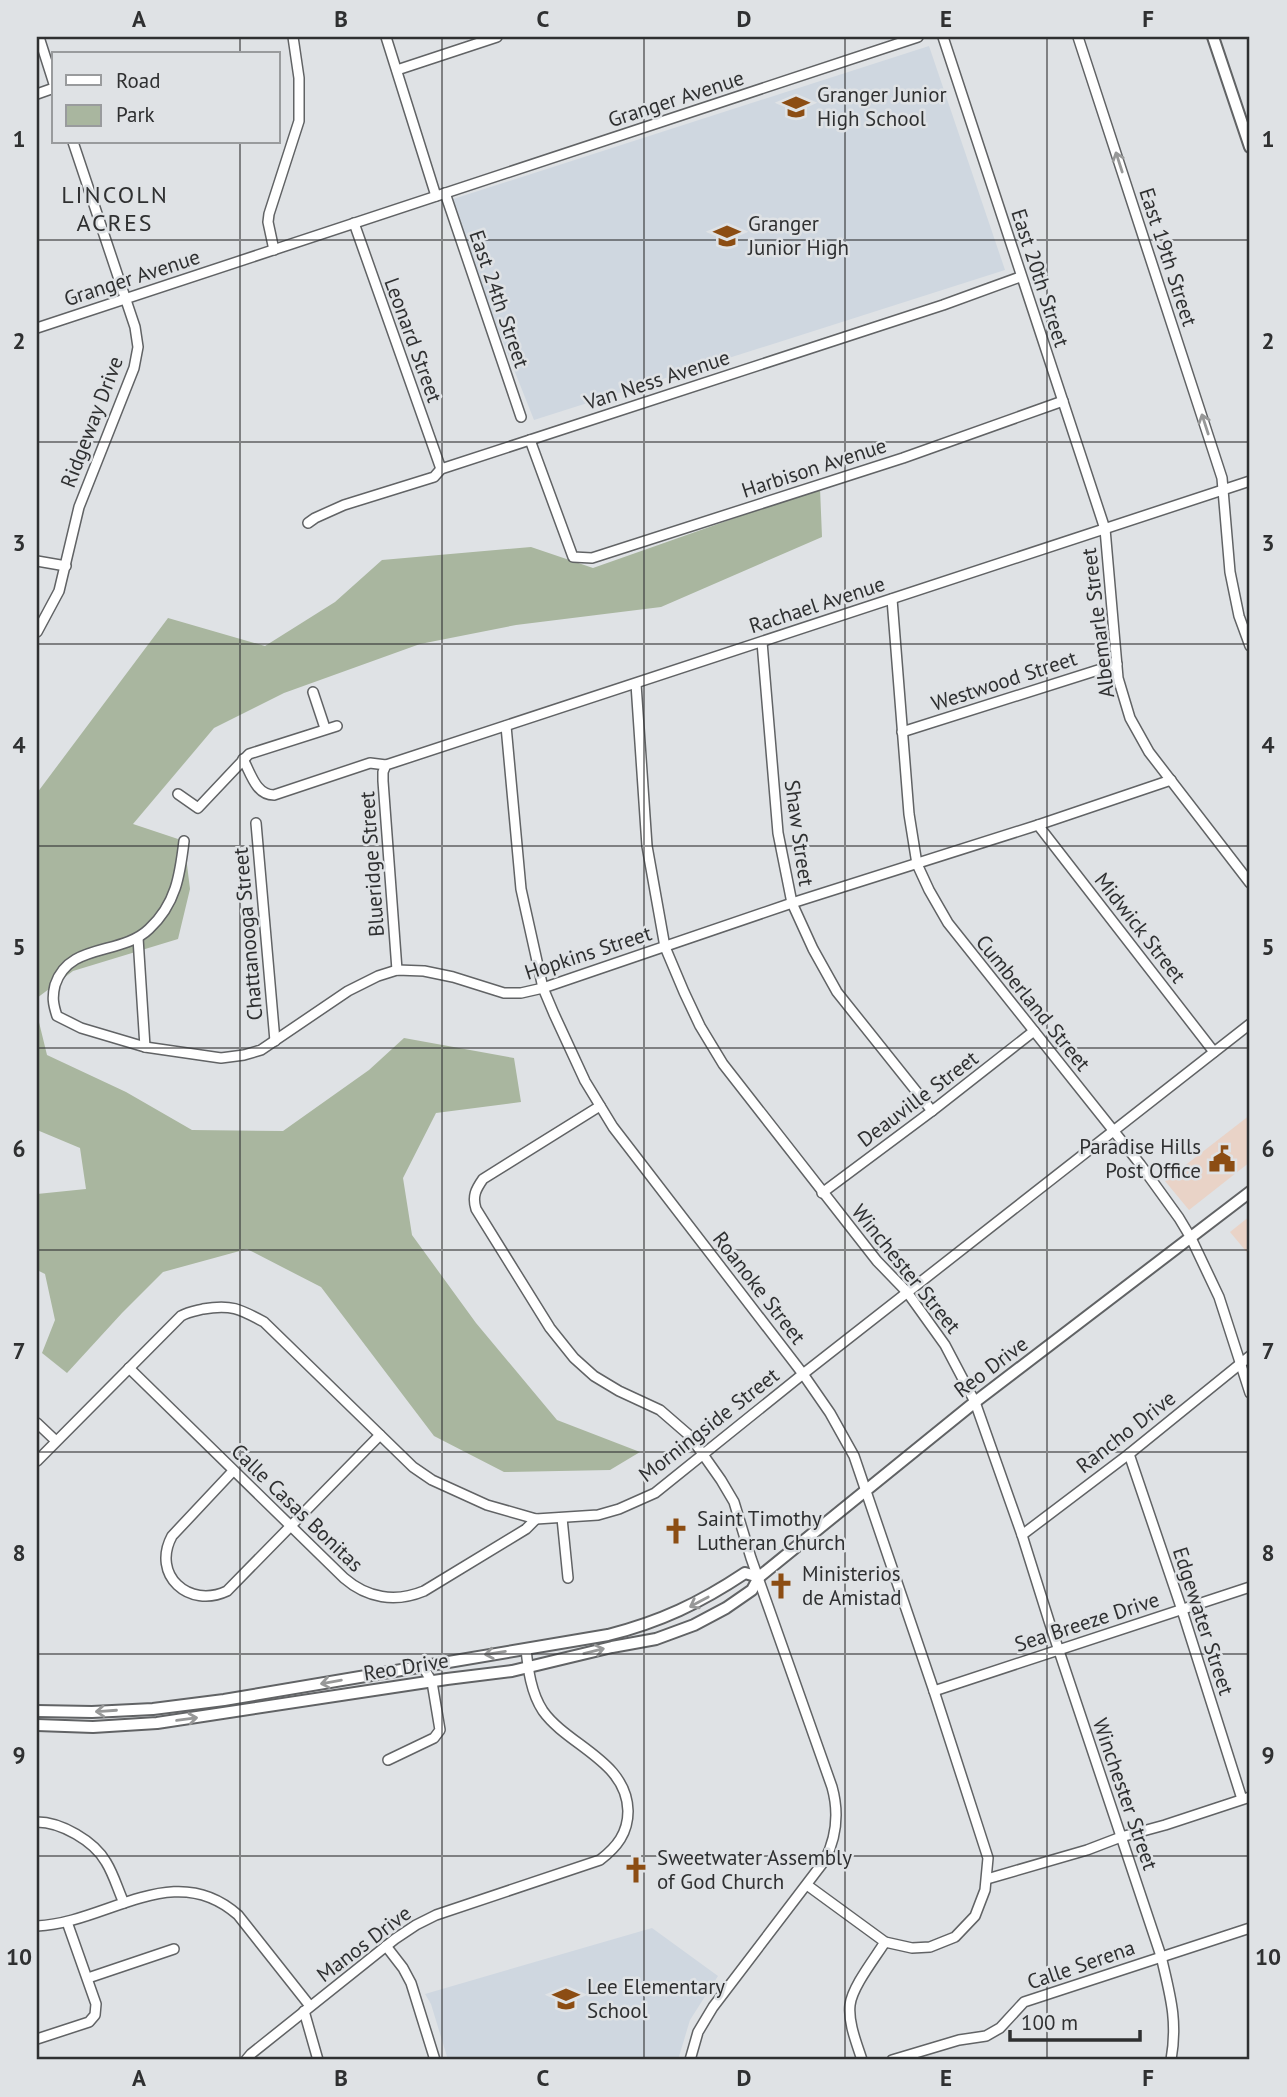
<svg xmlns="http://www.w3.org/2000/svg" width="1287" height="2097" font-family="'PT Sans',sans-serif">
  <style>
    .commercial { fill: #e9d3c7 }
    .built { fill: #cfd7e0 }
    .green { fill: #a9b69f }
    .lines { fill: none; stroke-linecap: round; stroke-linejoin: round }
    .minor-casing { stroke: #616365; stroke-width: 12 }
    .major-casing { stroke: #616365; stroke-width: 14 }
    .minor { stroke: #fff; stroke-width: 9 }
    .major { stroke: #fff; stroke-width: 10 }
    .oneway { stroke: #979898 }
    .grid { fill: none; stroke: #2f3031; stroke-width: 2; stroke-opacity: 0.55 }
    .labels { text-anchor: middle; stroke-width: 5; stroke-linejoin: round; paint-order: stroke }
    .poi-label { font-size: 21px; fill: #2f3031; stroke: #dfe2e5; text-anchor: start }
    .street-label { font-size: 21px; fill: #2f3031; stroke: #dfe2e5 }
    .quarter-label { font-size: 24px; letter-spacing: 2px; fill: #2f3031; stroke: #dfe2e5 }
    .neatline { fill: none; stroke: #2f3031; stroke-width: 2.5 }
    .grid-label { font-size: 23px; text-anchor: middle; font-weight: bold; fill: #2f3031 }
  </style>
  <rect width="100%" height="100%" fill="#dfe2e5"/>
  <g class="commercial">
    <path d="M1250 1115V1162L1189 1210 1165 1181Z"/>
    <path d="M1250 1216V1256L1230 1232Z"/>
  </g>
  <g class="built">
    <path d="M929 46 1005 270 534 420 447 201Z"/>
    <path d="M652 1928 718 1976 690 2020 678 2060H448L431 2004 425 1994Z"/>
  </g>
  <g class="green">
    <path d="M820 488 822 537 661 607 516 625 420 644 284 693 214 728 133 824 184 841 190 889 178 939 73 971 37 998V793L168 618 265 646 335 602 382 560 531 547 593 568Z"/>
    <path d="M37 1014 47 1055 126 1092 192 1130 283 1131 369 1070 404 1038 514 1058 521 1102 436 1113 403 1178 412 1235 476 1323 557 1420 640 1452 610 1470 504 1472 434 1436 321 1287 247 1249 163 1272 122 1313 67 1373 42 1353 55 1320 45 1274 37 1270V1194L86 1189 80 1148 37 1130Z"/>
  </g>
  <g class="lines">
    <g class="minor-casing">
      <g id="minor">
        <path d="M39 37 54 84"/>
        <path d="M386 37 436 196"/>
        <path d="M943 37 1105 529 1118 678 1130 718 1149 752 1250 883"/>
        <path d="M1078 37 1222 478 1230 572 1239 616 1250 646"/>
        <path d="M397 70 497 37"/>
        <path d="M37 94 54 88"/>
        <path d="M445 193 521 417"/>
        <path d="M354 223 441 469"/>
        <path d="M274 250 268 222 269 214 299 121V78L293 37"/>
        <path d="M37 328 918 37"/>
        <path d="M530 440 573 557 592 558 903 458 1063 401"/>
        <path d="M308 523 315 518 344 505 434 477 441 469 943 305 1020 277"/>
        <path d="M37 561 66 566"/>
        <path d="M892 599 909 814 917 864 929 890 948 923 1140 1164 1179 1218 1191 1238 1219 1297 1250 1393"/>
        <path d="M37 632 59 591 79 507 134 368 138 347 135 327 73 142"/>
        <path d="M762 642 778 833 792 903 813 949 837 992 932 1111"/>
        <path d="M636 684 647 846 665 947 684 992 700 1026 723 1064 877 1261 907 1292 945 1345 975 1402 1022 1535 1049 1621 1161 1956C1170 1995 1178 2020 1171 2060"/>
        <path d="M313 692 325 728"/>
        <path d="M506 726 521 889 543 988 554 1014 585 1081 613 1127 803 1374 830 1413 854 1456 934 1691 988 1858 985 1890 975 1916 955 1937 930 1947 912 1948 885 1942 807 1885"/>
        <path d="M902 732 1117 664"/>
        <path d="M243 759C251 774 256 795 274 795L370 763 386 765"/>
        <path d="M178 794 198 808 249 754 337 726"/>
        <path d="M256 823 275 1041"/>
        <path d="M1038 825 1214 1052"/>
        <path d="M184 841C180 875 176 904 149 929 121 956 69 942 55 985 52 997 53 1004 57 1016L81 1028 145 1047 221 1058 244 1055 261 1050 348 991 378 976 397 970 424 971 453 977 504 993H521L543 988 792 903 1038 825 1171 780"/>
        <path d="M138 938 145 1047"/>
        <path d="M397 970 383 781V772L386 765 1250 481"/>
        <path d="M600 1106 483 1179C476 1189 472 1196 476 1209L550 1328 574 1358 594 1376 619 1391 660 1410 690 1436 721 1480 734 1502 751 1558 832 1787C839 1812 837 1836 825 1860L713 2007 698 2032 690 2060"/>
        <path d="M822 1193 932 1111 1034 1031"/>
        <path d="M129 1368 344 1578C367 1598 395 1603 424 1591L526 1529 536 1519"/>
        <path d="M37 1423 56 1441"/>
        <path d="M1129 1454 1182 1610 1242 1799"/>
        <path d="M37 1461 181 1316C188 1312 195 1311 203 1309 231 1304 240 1309 264 1322L413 1467 432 1480 487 1505 536 1519 598 1515 619 1509 655 1493 803 1374 1250 1024"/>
        <path d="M233 1471 172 1536C151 1575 189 1609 227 1591L380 1435"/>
        <path d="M562 1518 568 1578"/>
        <path d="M1022 1535 1129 1454 1250 1356"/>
        <path d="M934 1691 1250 1587"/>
        <path d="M388 1760 434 1738 440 1730 432 1682 422 1665"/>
        <path d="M37 1822C61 1822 94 1841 106 1862 114 1875 118 1890 124 1903"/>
        <path d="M987 1879 1087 1850 1121 1837 1165 1825 1250 1797"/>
        <path d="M37 1926C107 1923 174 1858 238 1915L310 2006"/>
        <path d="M386 1946 403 1968 411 1983 435 2060"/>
        <path d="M88 1978 174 1949"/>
        <path d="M304 2011 318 2060"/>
        <path d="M37 2039 89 2022 95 2015 96 2004 67 1922"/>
        <path d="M246 2060 251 2054 395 1939 416 1925 436 1915 600 1860C617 1847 628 1833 628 1811 627 1761 568 1746 543 1711 531 1693 528 1669 526 1649"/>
        <path d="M862 2060C857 2044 848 2023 850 2005 852 1987 875 1958 885 1942"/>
        <path d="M892 2060 959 2040 986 2036 1000 2028 1024 2002 1250 1928"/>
      </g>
    </g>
    <g class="major-casing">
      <g id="major">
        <path d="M1213 37 1250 147"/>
        <path d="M37 1711 92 1712 153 1709 224 1700 608 1635C660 1622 700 1603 745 1573L759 1577"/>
        <path d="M37 1725 93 1727 157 1723 447 1679 512 1671 612 1647 656 1639 694 1625 726 1608 752 1590 759 1577 975 1402 1250 1192"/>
      </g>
    </g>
    <use href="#minor" class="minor"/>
    <use href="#major" class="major"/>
  </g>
  <defs><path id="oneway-shaft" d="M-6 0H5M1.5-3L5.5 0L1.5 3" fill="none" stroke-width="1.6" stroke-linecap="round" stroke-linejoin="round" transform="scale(1.75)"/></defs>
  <g class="oneway">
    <use href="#oneway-shaft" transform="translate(1119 162) rotate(-108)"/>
    <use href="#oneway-shaft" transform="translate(1205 424) rotate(-108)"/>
    <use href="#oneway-shaft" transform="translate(699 1602) rotate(152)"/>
    <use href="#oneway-shaft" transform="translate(594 1651) rotate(-14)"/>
    <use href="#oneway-shaft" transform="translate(495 1653) rotate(171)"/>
    <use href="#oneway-shaft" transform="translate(331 1682) rotate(170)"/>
    <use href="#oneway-shaft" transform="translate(106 1711) rotate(176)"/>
    <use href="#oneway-shaft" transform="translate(187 1719) rotate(-8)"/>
  </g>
  <path class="grid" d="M240 37V54M442 37V2060M644 37V2060M845 37V2060M1047 37V2060M240 142V2060M37 240H1250M37 442H1250M37 644H1250M37 846H1250M37 1048H1250M37 1250H1250M37 1452H1250M37 1654H1250M37 1856H1250"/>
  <defs>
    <g id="school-bare" transform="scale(2.1)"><path d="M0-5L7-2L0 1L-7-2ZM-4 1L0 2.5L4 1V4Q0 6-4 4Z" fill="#8c4d13" stroke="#dfe2e5" stroke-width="2.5" paint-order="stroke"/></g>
    <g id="civic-bare" transform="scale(2.1)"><path d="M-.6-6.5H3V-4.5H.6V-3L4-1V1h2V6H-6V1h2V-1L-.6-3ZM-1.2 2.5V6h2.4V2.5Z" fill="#8c4d13" stroke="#dfe2e5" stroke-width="2.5" paint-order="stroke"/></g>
    <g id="church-bare" transform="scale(2.1)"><path d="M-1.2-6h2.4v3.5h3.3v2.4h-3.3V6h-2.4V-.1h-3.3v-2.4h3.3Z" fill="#8c4d13" stroke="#dfe2e5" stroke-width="2.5" paint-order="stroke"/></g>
  </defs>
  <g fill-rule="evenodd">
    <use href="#school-bare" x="796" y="107"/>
    <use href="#school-bare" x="727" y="236"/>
    <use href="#civic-bare" x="1222" y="1159"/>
    <use href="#church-bare" x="676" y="1531"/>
    <use href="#church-bare" x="781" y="1586"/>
    <use href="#church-bare" x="636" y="1870"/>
    <use href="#school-bare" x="566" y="1999"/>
  </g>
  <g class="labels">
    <g class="poi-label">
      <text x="817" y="102">Granger Junior<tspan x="817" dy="24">High School</tspan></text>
      <text x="748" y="231">Granger<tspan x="748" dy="24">Junior High</tspan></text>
      <text x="1201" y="1154" text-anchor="end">Paradise Hills<tspan x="1201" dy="24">Post Office</tspan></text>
      <text x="697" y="1526">Saint Timothy<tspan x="697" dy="24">Lutheran Church</tspan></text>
      <text x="802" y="1581">Ministerios<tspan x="802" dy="24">de Amistad</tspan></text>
      <text x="657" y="1865">Sweetwater Assembly<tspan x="657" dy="24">of God Church</tspan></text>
      <text x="587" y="1994">Lee Elementary<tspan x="587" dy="24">School</tspan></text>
    </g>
    <g class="street-label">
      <text transform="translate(676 99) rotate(-18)" y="7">Granger Avenue</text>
      <text transform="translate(1168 257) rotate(72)" y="7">East 19th Street</text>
      <text transform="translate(132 278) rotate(-18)" y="7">Granger Avenue</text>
      <text transform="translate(1040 278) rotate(72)" y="7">East 20th Street</text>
      <text transform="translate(499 299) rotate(71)" y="7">East 24th Street</text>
      <text transform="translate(413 340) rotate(70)" y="7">Leonard Street</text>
      <text transform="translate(657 380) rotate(-18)" y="7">Van Ness Avenue</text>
      <text transform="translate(92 422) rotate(-69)" y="7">Ridgeway Drive</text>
      <text transform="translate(814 468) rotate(-18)" y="7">Harbison Avenue</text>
      <text transform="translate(817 605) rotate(-18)" y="7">Rachael Avenue</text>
      <text transform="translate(1098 623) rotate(-97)" y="7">Albemarle Street</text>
      <text transform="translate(1004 681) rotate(-18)" y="7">Westwood Street</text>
      <text transform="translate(799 833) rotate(82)" y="7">Shaw Street</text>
      <text transform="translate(372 864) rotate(-94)" y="7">Blueridge Street</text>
      <text transform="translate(1140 928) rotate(52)" y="7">Midwick Street</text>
      <text transform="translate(248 934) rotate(-95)" y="7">Chattanooga Street</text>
      <text transform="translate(588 953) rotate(-18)" y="7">Hopkins Street</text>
      <text transform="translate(1033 1003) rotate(51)" y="7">Cumberland Street</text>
      <text transform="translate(918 1099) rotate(-37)" y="7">Deauville Street</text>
      <text transform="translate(906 1269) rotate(51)" y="7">Winchester Street</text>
      <text transform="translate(759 1288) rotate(52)" y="7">Roanoke Street</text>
      <text transform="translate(991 1367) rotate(-37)" y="7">Reo Drive</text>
      <text transform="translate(709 1425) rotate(-38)" y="7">Morningside Street</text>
      <text transform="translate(1126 1432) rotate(-38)" y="7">Rancho Drive</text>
      <text transform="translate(297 1508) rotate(44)" y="7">Calle Casas Bonitas</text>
      <text transform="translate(1203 1621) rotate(72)" y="7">Edgewater Street</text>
      <text transform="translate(1087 1622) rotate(-18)" y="7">Sea Breeze Drive</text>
      <text transform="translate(406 1667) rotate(-9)" y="7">Reo Drive</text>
      <text transform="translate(1125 1794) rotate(71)" y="7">Winchester Street</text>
      <text transform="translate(364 1944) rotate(-37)" y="7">Manos Drive</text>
      <text transform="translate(1081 1965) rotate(-19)" y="7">Calle Serena</text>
    </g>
    <g class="quarter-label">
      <text x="115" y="203">LINCOLN<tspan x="115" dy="28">ACRES</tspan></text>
    </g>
  </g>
  <rect width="1287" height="2097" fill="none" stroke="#dfe2e5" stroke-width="77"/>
  <rect x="52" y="52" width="228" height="91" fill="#dfe2e5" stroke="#999b9d" stroke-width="2"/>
  <rect x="66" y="75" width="35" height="10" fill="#ffffff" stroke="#999b9d" stroke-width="2"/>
  <text x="116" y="88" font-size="21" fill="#2f3031">Road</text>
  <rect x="66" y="105" width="35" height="21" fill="#a9b69f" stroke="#999b9d" stroke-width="2"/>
  <text x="116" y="122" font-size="21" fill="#2f3031">Park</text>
  <path d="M1010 2030v10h130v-10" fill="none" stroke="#2f3031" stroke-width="3.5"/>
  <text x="1021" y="2030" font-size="21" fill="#2f3031" stroke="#dfe2e5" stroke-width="5" paint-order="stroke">100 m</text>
  <rect x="38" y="38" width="1210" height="2020" class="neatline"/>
  <g class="grid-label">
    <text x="139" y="27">A</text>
    <text x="341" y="27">B</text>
    <text x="543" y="27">C</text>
    <text x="744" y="27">D</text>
    <text x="946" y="27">E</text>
    <text x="1148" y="27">F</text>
    <text x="19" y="147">1</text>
    <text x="1268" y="147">1</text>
    <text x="19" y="349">2</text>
    <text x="1268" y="349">2</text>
    <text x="19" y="551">3</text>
    <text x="1268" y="551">3</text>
    <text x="19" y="753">4</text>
    <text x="1268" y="753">4</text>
    <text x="19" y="955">5</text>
    <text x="1268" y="955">5</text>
    <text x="19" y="1157">6</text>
    <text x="1268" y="1157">6</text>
    <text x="19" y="1359">7</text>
    <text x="1268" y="1359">7</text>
    <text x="19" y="1561">8</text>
    <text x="1268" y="1561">8</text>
    <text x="19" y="1763">9</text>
    <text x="1268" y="1763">9</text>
    <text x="19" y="1965">10</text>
    <text x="1268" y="1965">10</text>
    <text x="139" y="2086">A</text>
    <text x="341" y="2086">B</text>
    <text x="543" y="2086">C</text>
    <text x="744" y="2086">D</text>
    <text x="946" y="2086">E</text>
    <text x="1148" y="2086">F</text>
  </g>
</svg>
